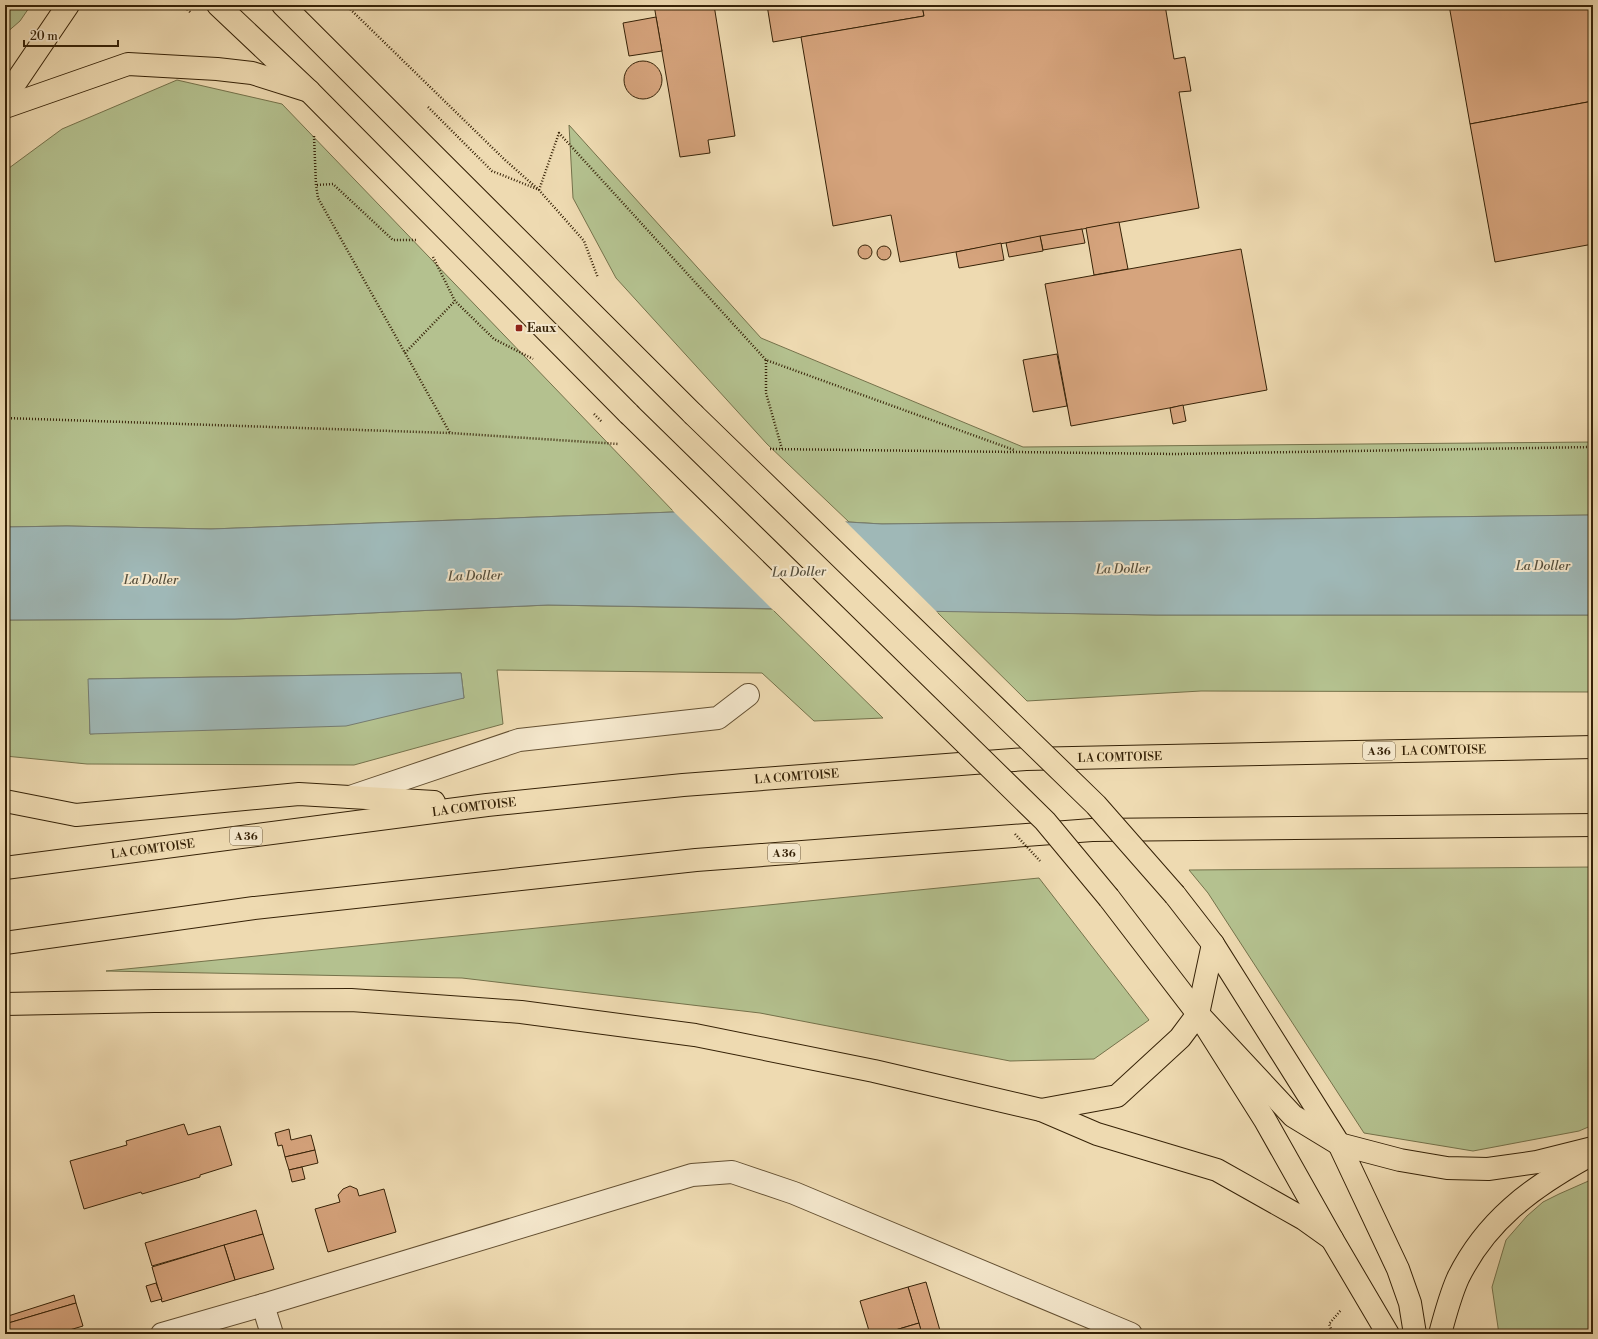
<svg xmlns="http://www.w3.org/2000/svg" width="1598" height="1339" font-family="'Libre Bodoni',serif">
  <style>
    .green { fill: #b4c18f; stroke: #75724b; fill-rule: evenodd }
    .water { fill: #9fb8b7; stroke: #757c71 }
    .pier { fill: #eedab1 }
    .building { fill: #d6a47d; stroke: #362207 }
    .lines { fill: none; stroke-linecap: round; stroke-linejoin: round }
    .minor-casing { stroke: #645032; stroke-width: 24 }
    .major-casing { stroke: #362207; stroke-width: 24 }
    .highway-casing { stroke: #362207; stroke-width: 24 }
    .path { stroke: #362207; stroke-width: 2.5; stroke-dasharray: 1 2; stroke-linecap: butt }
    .minor { stroke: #f4e7cc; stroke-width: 22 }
    .major { stroke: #eedab1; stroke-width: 22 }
    .highway { stroke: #eedab1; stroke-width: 22 }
    .major-bridge-casing { stroke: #362207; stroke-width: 24; stroke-linecap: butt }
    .path-bridge { stroke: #362207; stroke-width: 2.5; stroke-dasharray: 1 2; stroke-linecap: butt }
    .major-bridge { stroke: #eedab1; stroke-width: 22 }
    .poi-dot { fill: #8f2418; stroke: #f4e7cc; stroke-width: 1.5 }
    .labels { text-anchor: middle; stroke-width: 4; stroke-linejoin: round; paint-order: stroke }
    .shield { fill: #f4e7cc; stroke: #6f5d42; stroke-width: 1 }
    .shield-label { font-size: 11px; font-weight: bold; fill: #362207 }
    .poi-label { font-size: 12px; font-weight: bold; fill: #362207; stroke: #f4e7cc; text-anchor: start }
    .street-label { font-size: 12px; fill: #362207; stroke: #f4e7cc }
    .water-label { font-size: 13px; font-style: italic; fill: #564f3c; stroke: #f4e7cc }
  </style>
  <rect width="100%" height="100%" fill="#eedab1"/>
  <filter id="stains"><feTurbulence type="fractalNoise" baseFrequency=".005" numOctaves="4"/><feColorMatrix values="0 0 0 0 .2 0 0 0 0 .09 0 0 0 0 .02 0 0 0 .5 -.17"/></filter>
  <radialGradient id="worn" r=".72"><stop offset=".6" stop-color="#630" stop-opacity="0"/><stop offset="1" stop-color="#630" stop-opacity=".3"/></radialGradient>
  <g class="green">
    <path d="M5 5H31L20 21 5 34Z"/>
    <path d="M177 80 282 104 674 512 211 529 67 526 5 527V171L62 129Z"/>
    <path d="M569 125 761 338 1023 447 1593 442V515L882 524 849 522 767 444 616 278 573 198Z"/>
    <path d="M548 605 772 609 883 718 814 721 762 673 497 670 503 724 354 765 87 764 5 756V620L235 619ZM461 673 464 698 90 734 89 679Z"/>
    <path d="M936 611 1156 615H1593V692L1201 691 1027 701Z"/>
    <path d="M1593 867V1125L1579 1131 1473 1151 1364 1133 1208 893 1189 870Z"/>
    <path d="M1039 878 1149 1020 1094 1059 1010 1061 760 1013 462 978 106 971Z"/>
    <path d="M1593 1179V1334H1499L1492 1287 1506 1240 1527 1216 1543 1202 1559 1194Z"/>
  </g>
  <g class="water">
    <path d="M674 512 882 524 1593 515V615H1156L548 605 235 619 5 620V527L67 526 211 529Z"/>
    <path d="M461 673 464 698 346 726 90 734 88 679Z"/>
  </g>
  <path class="pier" d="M672 510 844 520 938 613 774 611Z"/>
  <g class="building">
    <path d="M654 5H714L735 136 708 140 710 153 680 157Z"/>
    <path d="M767 5H922L924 16 773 42Z"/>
    <path d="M922 5H1165L1174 59 1185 57 1191 91 1179 92 1199 208 900 262 891 215 833 226 801 37 924 16Z"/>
    <path d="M1449 5H1593V101L1470 124Z"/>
    <path d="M656 17 662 51 629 56 623 23Z"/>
    <circle cx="643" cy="80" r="19"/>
    <path d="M1593 101V244L1495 262 1470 124Z"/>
    <path d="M1119 222 1128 269 1094 275 1086 228Z"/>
    <path d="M1082 229 1085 243 1043 250 1040 236Z"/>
    <path d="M1040 236 1043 251 1009 257 1006 243Z"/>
    <path d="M1001 243 1004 260 959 268 956 252Z"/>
    <circle cx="865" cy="252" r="7"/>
    <circle cx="884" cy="253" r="7"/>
    <path d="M1241 249 1267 390 1071 426 1045 284Z"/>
    <path d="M1057 354 1067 406 1033 412 1023 360Z"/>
    <path d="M1183 405 1186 421 1173 424 1170 408Z"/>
    <path d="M184 1124 188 1135 220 1126 232 1165 200 1175V1177L142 1194 141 1192 84 1209 70 1161 127 1145 126 1141Z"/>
    <path d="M289 1129 291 1140 311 1135 315 1150 285 1157 282 1145 278 1146 275 1133Z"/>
    <path d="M315 1150 318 1163 289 1170 285 1157Z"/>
    <path d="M302 1167 305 1179 292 1182 289 1170Z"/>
    <path d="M350 1186 357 1189 359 1196 384 1189 396 1232 328 1252 315 1209 340 1202 338 1195 343 1189Z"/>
    <path d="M256 1210 263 1234 152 1266 145 1243Z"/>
    <path d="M263 1234 274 1269 235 1280 224 1245Z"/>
    <path d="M224 1245 235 1280 162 1302 152 1267Z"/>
    <path d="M926 1282 941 1334H922L908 1287Z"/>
    <path d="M156 1283 162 1299 151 1302 146 1286Z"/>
    <path d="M908 1287 919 1323 882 1334H870L860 1301Z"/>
    <path d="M74 1295 76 1303 5 1324V1317Z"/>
    <path d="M76 1303 83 1326 56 1334H5V1324Z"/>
    <path d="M919 1323 922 1334H882Z"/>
  </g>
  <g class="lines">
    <g class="minor-casing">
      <g id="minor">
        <path d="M350 797 519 740 718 718 748 695"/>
        <path d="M263 1305 272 1334"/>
        <path d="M162 1334 263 1305 692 1175 732 1172 794 1193 1131 1334"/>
      </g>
    </g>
    <g class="major-casing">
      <g id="major">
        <path d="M218 5 309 91 629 414"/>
        <path d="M283 5 693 414"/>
        <path d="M1175 895 1213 944 1339 1144 1398 1269 1410 1303 1415 1334"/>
        <path d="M1109 898 1198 1014 1265 1120 1332 1239 1388 1334"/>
      </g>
    </g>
    <g class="highway-casing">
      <g id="highway">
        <path d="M5 98 68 5"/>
        <path d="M5 107 128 64 217 69 252 73 309 91"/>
        <path d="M5 801 76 815 299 794 434 802"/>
        <path id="s1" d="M5 868 487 805 683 785 1026 759 1593 747"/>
        <path d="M5 943 254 908 696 860 1092 830 1593 825"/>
        <path d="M5 1004 154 1001 351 1000 521 1012 695 1035 874 1071 1041 1110 1097 1134 1217 1170 1304 1219 1332 1239"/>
        <path d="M1198 1014 1293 1116 1339 1144 1400 1160 1447 1168 1488 1169 1537 1162 1593 1148"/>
        <path d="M1041 1110 1117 1096 1180 1038 1198 1014 1213 944"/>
        <path d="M1440 1334C1445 1315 1450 1296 1458 1278 1486 1221 1531 1188 1585 1158"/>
      </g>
    </g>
    <g class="path">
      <path d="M183 5 191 13"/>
      <path d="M346 5 505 160 539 190 584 241 598 278"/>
      <path d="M428 107 492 171 537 189"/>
      <path d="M314 136 316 185 318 198 450 433"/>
      <path d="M317 185 333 184 393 240H417"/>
      <path d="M539 190 559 133 766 360 1014 450"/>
      <path d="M433 257 455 301 494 339 533 359"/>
      <path d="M405 353 455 301"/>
      <path d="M766 360V393L782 449"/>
      <path d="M5 418 450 433 619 444"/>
      <path d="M770 449 1175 454 1593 447"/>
      <path d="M1333 1334 1329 1324 1341 1310"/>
    </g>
    <use href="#minor" class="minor"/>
    <use href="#major" class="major"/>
    <use href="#highway" class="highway"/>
    <g class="major-bridge-casing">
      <g id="major-bridge">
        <path d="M629 414 1045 821 1109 898"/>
        <path d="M693 414 1096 805 1175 895"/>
      </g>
    </g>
    <g class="path-bridge">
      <path d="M594 414 602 422"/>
      <path d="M1015 834 1040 861"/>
    </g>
    <use href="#major-bridge" class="major-bridge"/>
  </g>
  <rect class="poi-dot" x="515" y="324" width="8" height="8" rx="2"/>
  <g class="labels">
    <g class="shield">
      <rect x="1363" y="742" width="32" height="18" rx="3"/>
      <rect x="230" y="827" width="32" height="18" rx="3"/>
      <rect x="768" y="844" width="32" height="18" rx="3"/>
    </g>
    <g class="shield-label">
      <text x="1379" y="755">A 36</text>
      <text x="246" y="840">A 36</text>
      <text x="784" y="857">A 36</text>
    </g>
    <g class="poi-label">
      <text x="527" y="332">Eaux</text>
    </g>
    <g class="street-label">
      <text dy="4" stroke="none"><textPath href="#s1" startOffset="1445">LA COMTOISE</textPath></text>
      <text dy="4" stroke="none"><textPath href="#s1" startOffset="1121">LA COMTOISE</textPath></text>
      <text dy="4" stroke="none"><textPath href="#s1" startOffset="797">LA COMTOISE</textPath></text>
      <text dy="4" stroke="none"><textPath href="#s1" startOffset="473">LA COMTOISE</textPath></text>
      <text dy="4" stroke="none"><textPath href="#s1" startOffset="149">LA COMTOISE</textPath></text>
    </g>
    <g class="water-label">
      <text x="1543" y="570">La Doller</text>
      <text transform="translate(1123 568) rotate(-1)" y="5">La Doller</text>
      <text transform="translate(799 571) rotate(-1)" y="5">La Doller</text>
      <text transform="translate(475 575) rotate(-1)" y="5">La Doller</text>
      <text x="151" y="584">La Doller</text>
    </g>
  </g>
  <rect width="1598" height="1339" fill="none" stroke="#eedab1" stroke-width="20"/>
  <rect x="6" y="6" width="1586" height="1327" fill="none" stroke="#362207" stroke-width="2"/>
  <rect x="10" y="10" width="1578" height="1319" fill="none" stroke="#362207"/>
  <path d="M24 40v6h94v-6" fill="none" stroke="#362207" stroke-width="2"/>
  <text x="30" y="40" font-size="12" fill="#362207" stroke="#f4e7cc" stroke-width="3" paint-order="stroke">20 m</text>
  <rect width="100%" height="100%" filter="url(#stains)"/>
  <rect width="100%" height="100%" fill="url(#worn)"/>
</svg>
